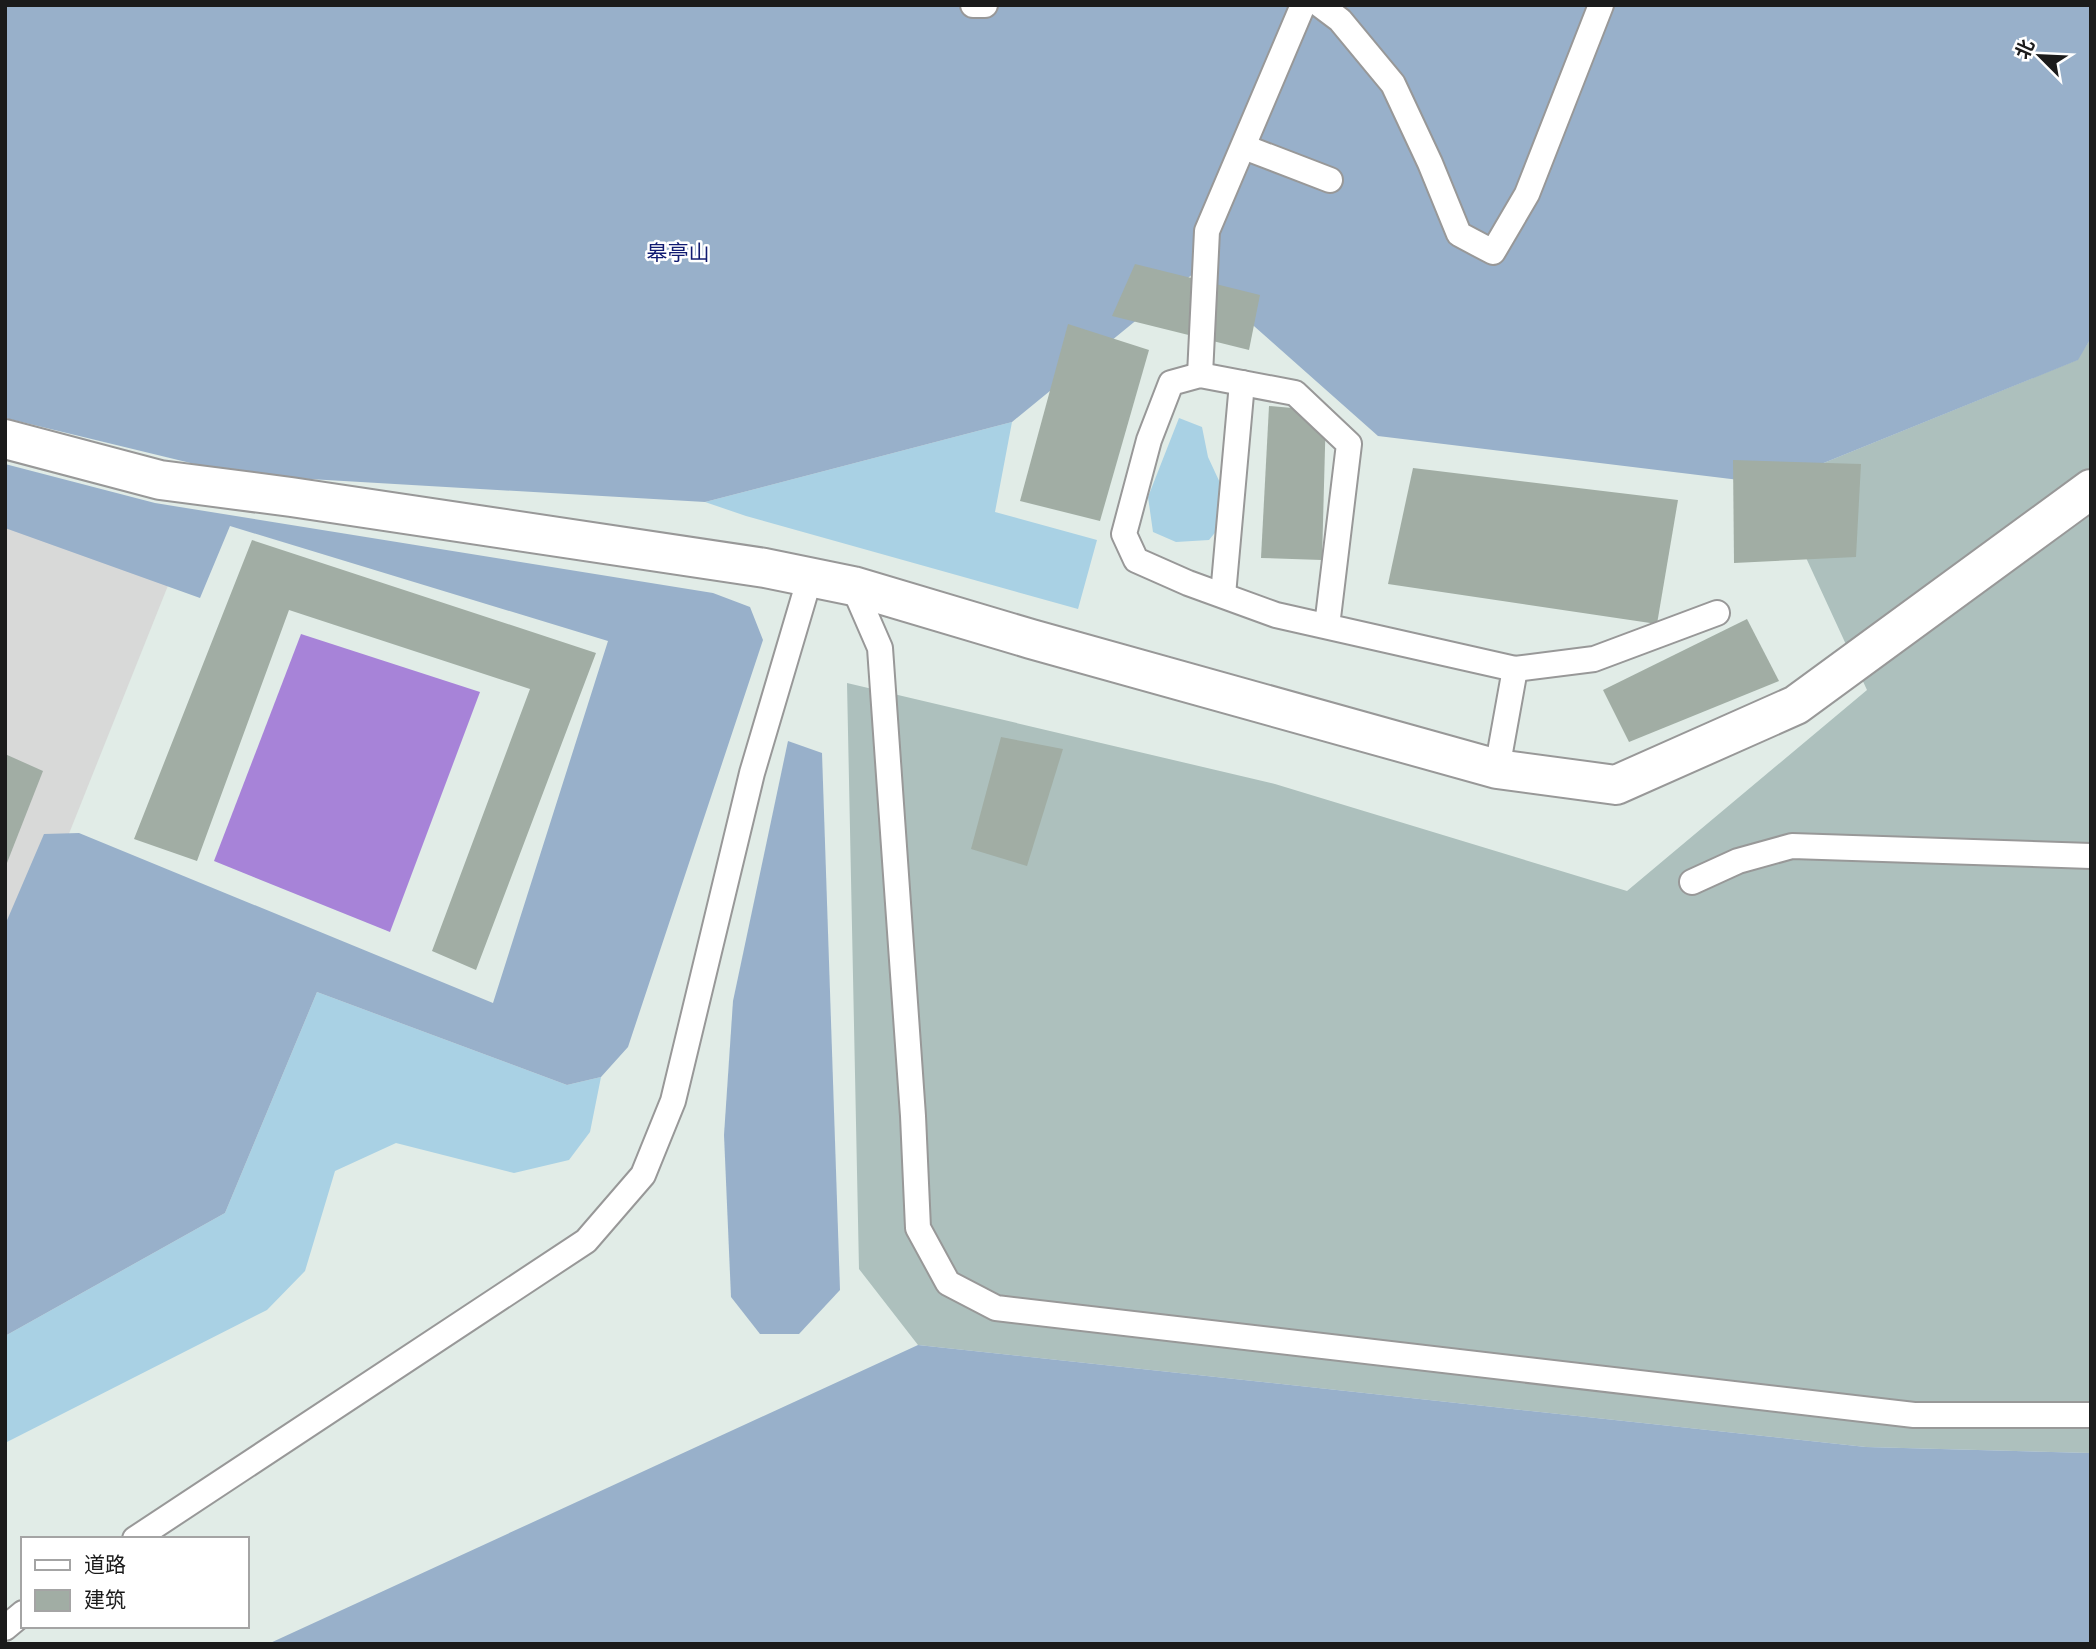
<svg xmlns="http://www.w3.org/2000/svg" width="2096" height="1649" font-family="Rubik,'Noto Sans SC',sans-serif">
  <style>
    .residential { fill: #d8d9d8 }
    .construction { fill: #adc0bd }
    .grass { fill: #a9d1e4 }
    .forest { fill: #98b0ca }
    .pitch { fill: #a783d8 }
    .building { fill: #a1ada4 }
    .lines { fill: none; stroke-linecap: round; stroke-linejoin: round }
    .lane-casing { stroke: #989898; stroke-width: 28 }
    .street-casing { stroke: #989898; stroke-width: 42 }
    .lane { stroke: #fff; stroke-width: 24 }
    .street { stroke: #fff; stroke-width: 38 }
    .labels { text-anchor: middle; stroke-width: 5; stroke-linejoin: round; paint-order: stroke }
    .park-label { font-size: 21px; fill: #111b71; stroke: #fff }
  </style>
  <rect width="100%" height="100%" fill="#e1ece7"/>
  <path class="residential" d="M5 491 185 543 5 994Z"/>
  <path class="construction" d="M2091 338V1453L1866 1447 918 1345 859 1269 847 683 1275 784 1627 891 1867 690 1772 484 2077 360Z"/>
  <g class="grass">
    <path d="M1179 418 1202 427 1208 457 1221 485 1227 518 1209 540 1176 542 1153 532 1148 497Z"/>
    <path d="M1012 422 995 512 1097 540 1078 609 746 516 705 502Z"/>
    <path d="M317 992 567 1085 601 1077 590 1132 569 1160 514 1173 396 1143 335 1171 305 1271 267 1310 5 1443V1336L225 1213Z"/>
  </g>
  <g class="forest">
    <path d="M5 5H2091V338L2078 360 1772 484 1378 436 1194 273 1012 422 705 502 240 475 5 418Z"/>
    <path d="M5 464 155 503 713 593 750 607 763 640 628 1047 601 1077 567 1085 317 992 225 1213 5 1336V925L44 834 79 833 493 1003 608 641 230 526 200 598 5 528Z"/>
    <path d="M788 741 822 753 840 1290 799 1334H760L731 1297 724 1135 733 1001Z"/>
    <path d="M918 1345 1866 1447 2091 1453V1644H268Z"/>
  </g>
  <path class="pitch" d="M301 634 480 692 390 932 214 861Z"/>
  <g class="building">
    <path d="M1135 264 1260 295 1249 350 1112 316Z"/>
    <path d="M1068 324 1149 350 1100 521 1020 501Z"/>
    <path d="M1269 406 1326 411 1322 560 1261 558Z"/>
    <path d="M1733 460 1861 464 1856 557 1734 563Z"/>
    <path d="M1413 468 1678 500 1657 624 1388 584Z"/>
    <path d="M252 540 596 653 476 970 432 951 530 689 289 610 197 861 134 839Z"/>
    <path d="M1747 619 1779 681 1629 742 1603 690Z"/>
    <path d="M1001 737 1063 749 1027 866 971 849Z"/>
    <path d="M5 754 43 771 5 868Z"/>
  </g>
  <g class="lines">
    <g class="lane-casing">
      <g id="lane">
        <path d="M973 5H985"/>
        <path d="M1320 5 1340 20 1393 84 1430 163 1459 234 1493 252 1527 194 1601 5"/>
        <path d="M1244 147 1330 180"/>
        <path d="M1200 375 1207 231 1303 5"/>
        <path d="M853 586 880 648 913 1116 918 1228 948 1283 996 1308 1914 1415H2091"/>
        <path d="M1223 595 1242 383"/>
        <path d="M1327 626 1349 444 1295 393 1200 375 1171 383 1149 440 1124 534 1136 560 1188 583 1276 615 1515 669 1497 769"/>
        <path d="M1515 669 1594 659 1717 613"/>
        <path d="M1692 882 1738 861 1792 846 2091 856"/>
        <path d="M135 1539 586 1241 643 1175 673 1101 752 773 810 577"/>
        <path d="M5 1628 23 1613"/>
      </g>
    </g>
    <g class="street-casing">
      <path id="street" d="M5 439 160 480 291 497 765 568 853 586 1031 639 1497 769 1616 785 1796 705 2091 489"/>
    </g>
    <use href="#lane" class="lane"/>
    <use href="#street" class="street"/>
  </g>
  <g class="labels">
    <g class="park-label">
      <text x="678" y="260">皋亭山</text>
    </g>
  </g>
  <rect width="2096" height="1649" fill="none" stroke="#1b1b1b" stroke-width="14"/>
  <rect x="21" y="1537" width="228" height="91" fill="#ffffff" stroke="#a4a4a4" stroke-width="2"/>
  <rect x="35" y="1560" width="35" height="10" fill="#ffffff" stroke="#a4a4a4" stroke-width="2"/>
  <text x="84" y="1572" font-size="21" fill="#1b1b1b">道路</text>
  <rect x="35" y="1590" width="35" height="21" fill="#a1ada4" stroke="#a4a4a4" stroke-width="2"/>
  <text x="84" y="1607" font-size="21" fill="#1b1b1b">建筑</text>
  <g transform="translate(2040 56) rotate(294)" stroke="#ffffff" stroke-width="5" paint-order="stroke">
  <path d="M0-5L12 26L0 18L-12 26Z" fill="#1b1b1b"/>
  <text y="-10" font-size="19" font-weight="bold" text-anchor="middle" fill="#1b1b1b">北</text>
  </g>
</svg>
